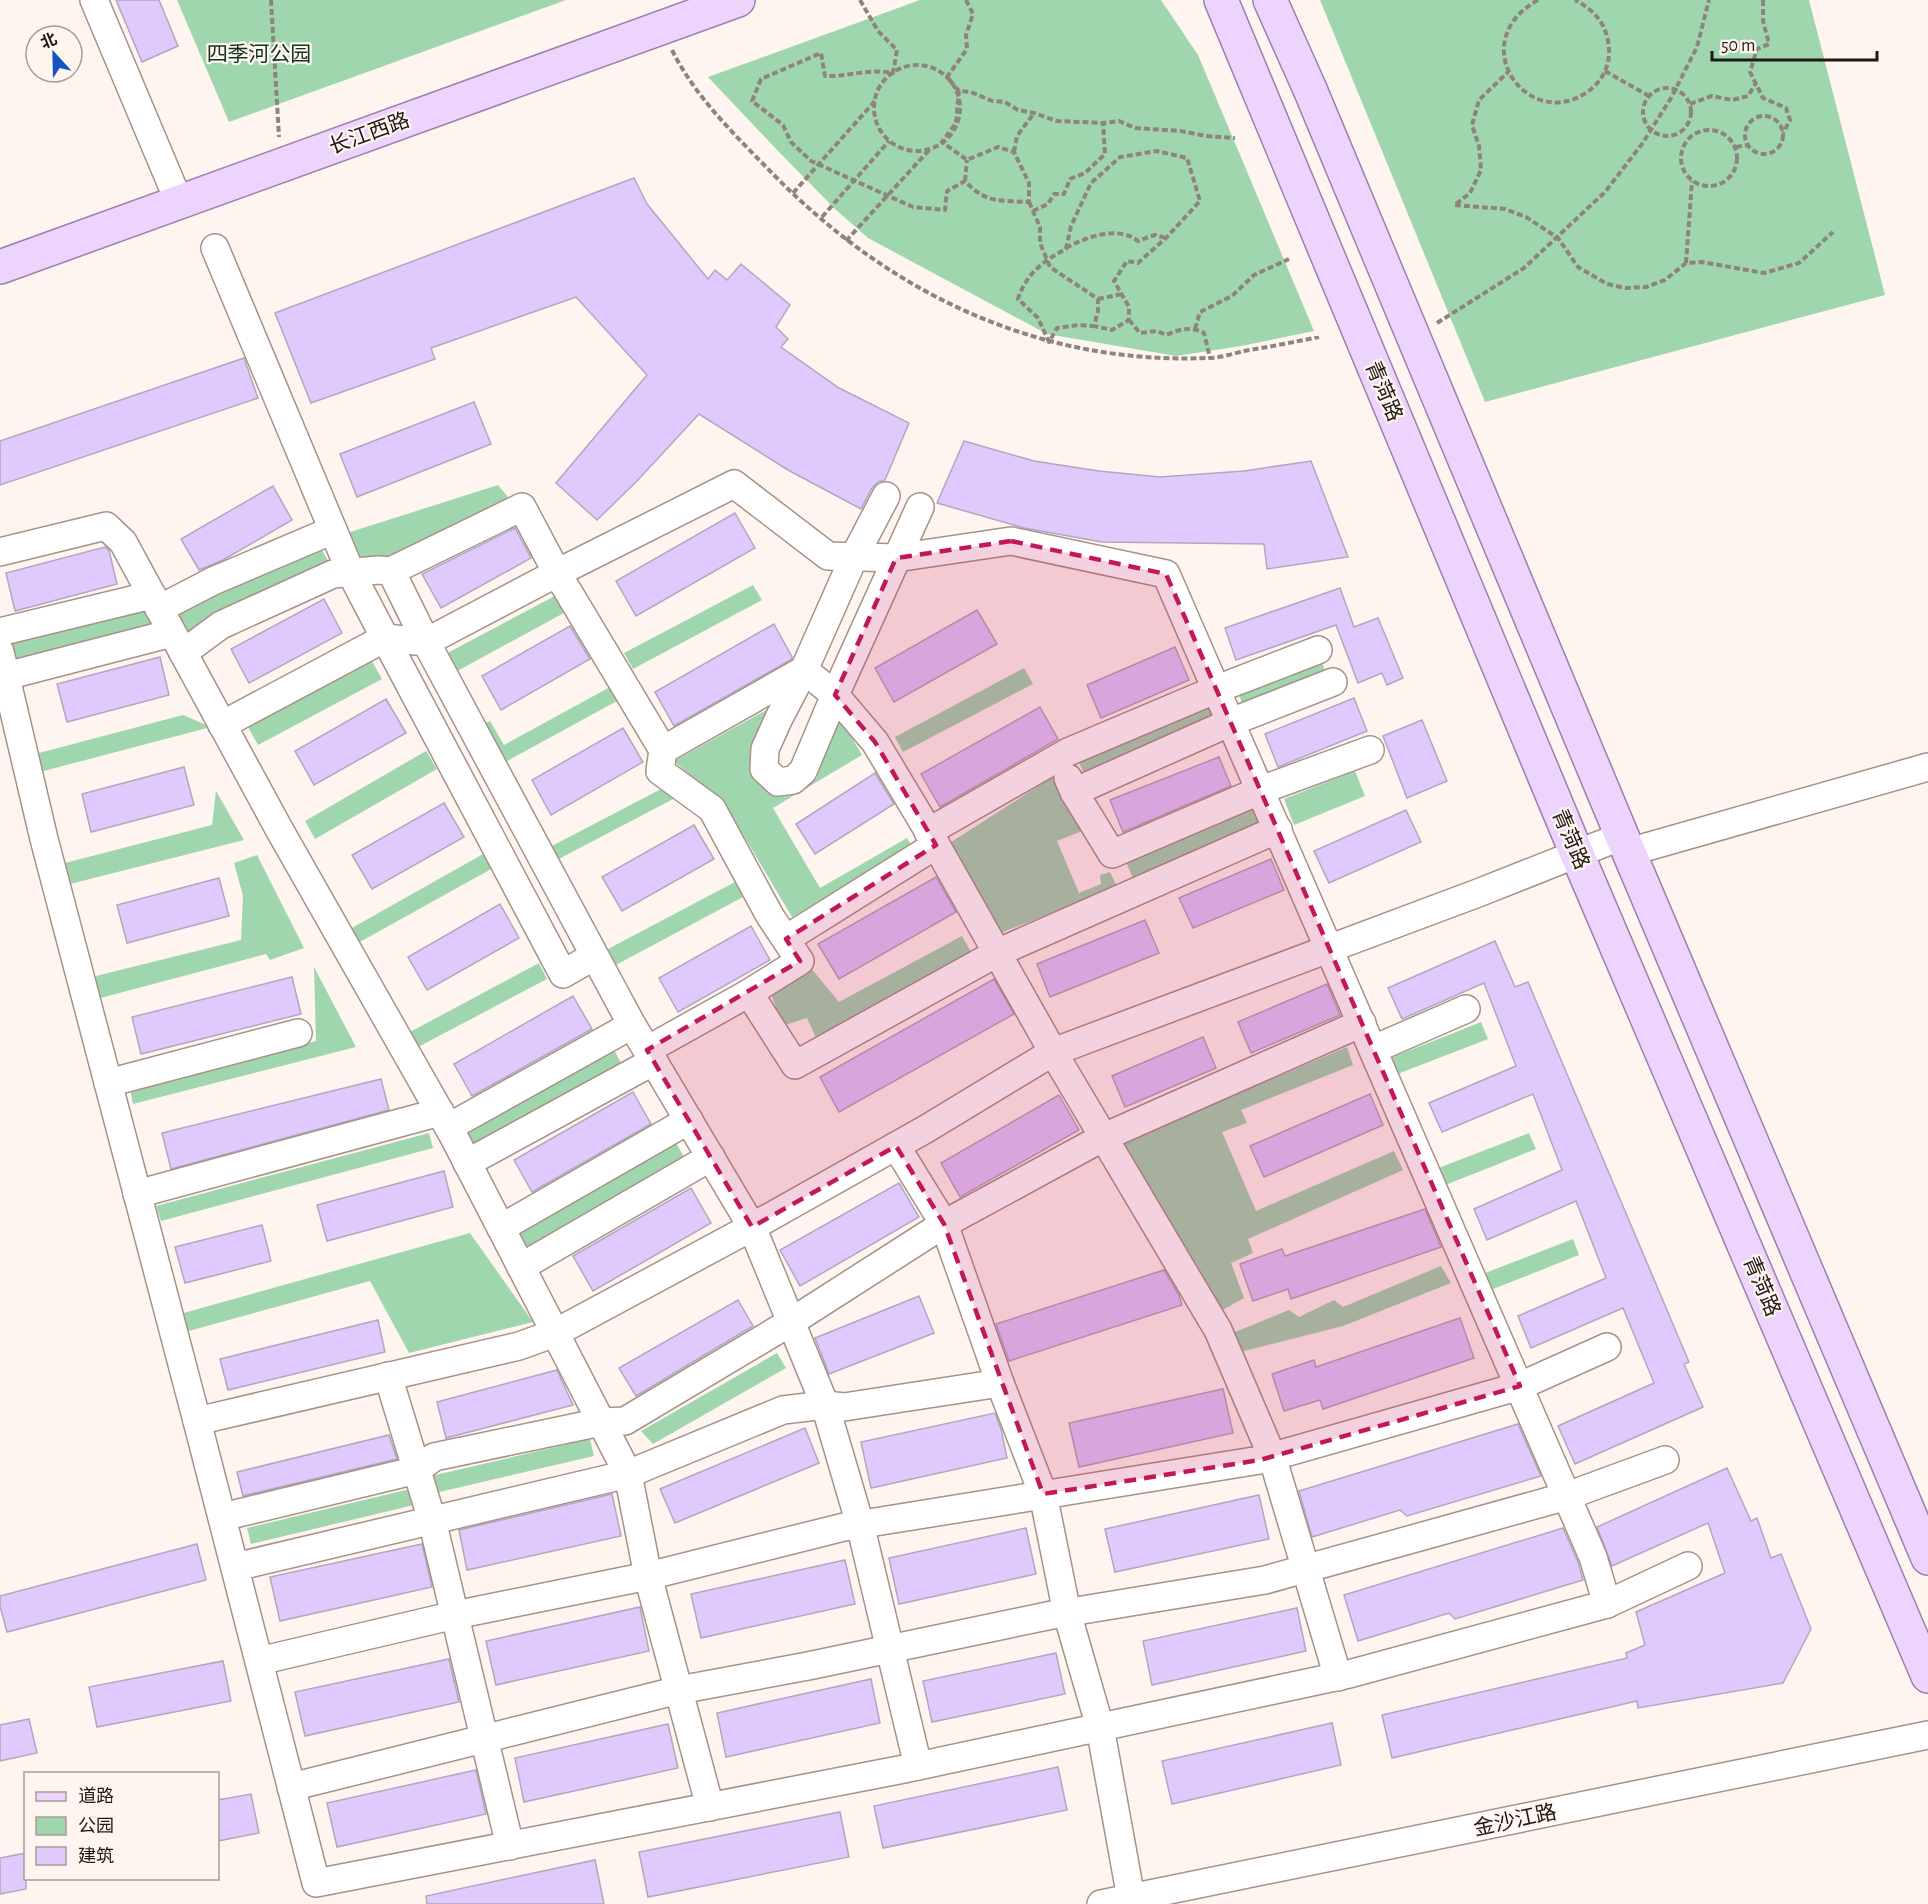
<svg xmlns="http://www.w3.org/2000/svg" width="1928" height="1904" font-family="'Alegreya Sans','Noto Sans SC',sans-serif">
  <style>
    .green { fill: #a0d6ad }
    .building { fill: #dfc9fd; stroke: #b0a8bd; stroke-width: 1.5 }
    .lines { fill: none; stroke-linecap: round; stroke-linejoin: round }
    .minor-casing { stroke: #a89188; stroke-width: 30 }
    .major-casing { stroke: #9d7fab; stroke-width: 36 }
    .path { stroke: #8d847f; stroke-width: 4; stroke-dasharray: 6 3; stroke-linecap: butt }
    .minor { stroke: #fff; stroke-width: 27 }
    .major { stroke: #edd4fd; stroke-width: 33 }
    .marked { fill: #c2185b; fill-opacity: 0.2; stroke: #c2185b; stroke-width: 4.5; stroke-dasharray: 12 8; stroke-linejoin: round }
    .labels { text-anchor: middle; stroke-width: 4.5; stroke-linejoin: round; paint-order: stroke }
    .park-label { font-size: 21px; fill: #10351c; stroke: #fff5f0 }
    .street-label { font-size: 21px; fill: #201814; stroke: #fff5f0 }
  </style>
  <rect width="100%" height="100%" fill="#fff5f0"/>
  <g class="green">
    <path d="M177 0H566L229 122Z"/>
    <path d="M920 0H1161L1198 55 1314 331 1241 346 1176 356 1047 334 868 238 835 209 779 152 708 77Z"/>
    <path d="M1320 0H1809L1885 295 1485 402Z"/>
    <path d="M498 485 512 502 398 559 355 560 344 534Z"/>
    <path d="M318 544 332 567 186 635 174 610Z"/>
    <path d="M753 585 762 600 633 669 624 653Z"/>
    <path d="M564 591 573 608 450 675 440 657Z"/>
    <path d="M147 607 153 631 17 665 11 641Z"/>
    <path d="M1320 658 1327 675 1245 710 1238 693Z"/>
    <path d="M372 661 382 679 258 745 248 727Z"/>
    <path d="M1024 668 1033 684 903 752 895 737Z"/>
    <path d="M610 687 617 701 500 765 479 727 490 721 504 745Z"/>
    <path d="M1211 701 1219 717 1085 776 1078 760Z"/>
    <path d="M770 708 781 795 817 778 818 767 840 717 862 755 773 808 820 888 907 838 912 847 792 917 726 806 674 761Z"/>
    <path d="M183 715 211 727 40 772 35 754Z"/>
    <path d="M426 751 437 769 315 839 305 821Z"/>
    <path d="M1355 771 1365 796 1294 825 1284 799Z"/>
    <path d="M1056 775 1082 831 1057 841 1079 893 1101 884 1100 875 1110 872 1118 888 1000 933 948 844Z"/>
    <path d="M665 787 677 797 555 861 548 848Z"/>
    <path d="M216 791 244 840 66 885 61 864 212 825Z"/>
    <path d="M1261 804 1268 820 1133 878 1126 862Z"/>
    <path d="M485 853 493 868 358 943 350 929Z"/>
    <path d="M257 855 304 948 270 960 266 954 93 1000 88 978 241 940 243 896 234 863Z"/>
    <path d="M735 882 743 897 614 966 606 950Z"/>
    <path d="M962 936 972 954 817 1040 807 1018 782 1026 770 990 810 967 839 1002Z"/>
    <path d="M539 963 547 979 418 1047 410 1032Z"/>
    <path d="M314 967 356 1047 133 1104 130 1089 316 1041Z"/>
    <path d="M1481 1022 1488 1039 1395 1075 1388 1059Z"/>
    <path d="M1347 1047 1353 1065 1241 1110 1247 1123 1222 1132 1256 1211 1394 1151 1403 1170 1248 1239 1253 1253 1231 1263 1244 1298 1221 1311 1122 1143Z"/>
    <path d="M613 1048 621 1063 475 1146 467 1131Z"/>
    <path d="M429 1133 433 1148 161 1221 156 1206Z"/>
    <path d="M1529 1133 1536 1149 1443 1186 1436 1169Z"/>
    <path d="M676 1143 687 1162 529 1250 519 1231Z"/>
    <path d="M470 1233 533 1322 409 1353 370 1281 185 1332 180 1314Z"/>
    <path d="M1573 1239 1579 1255 1486 1292 1480 1275Z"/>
    <path d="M1441 1266 1451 1283 1343 1326 1240 1352 1230 1334 1289 1310 1299 1317 1334 1300 1343 1307Z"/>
    <path d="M777 1353 786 1368 653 1444 641 1431Z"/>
    <path d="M590 1439 594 1456 431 1494 427 1477Z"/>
    <path d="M410 1489 414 1505 251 1544 247 1528Z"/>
  </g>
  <g class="building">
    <path d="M116 0H159L178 46 142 62Z"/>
    <path d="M634 178 647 204 708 279 715 270 727 280 741 264 790 305 776 327 788 339 781 347 839 388 909 423 885 480 878 482 872 488 861 509 788 470 699 414 636 482 597 520 556 483 647 375 576 297 431 348 435 359 311 403 275 313Z"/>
    <path d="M244 358 258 398 0 485V441Z"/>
    <path d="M474 402 491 444 357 497 340 454Z"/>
    <path d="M964 441 1034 461 1099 471 1160 477 1244 471 1311 461 1348 557 1267 569 1264 544 1102 542 1024 528 937 503Z"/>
    <path d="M273 486 292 520 223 560 199 570 181 539Z"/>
    <path d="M735 513 755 548 636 616 616 581Z"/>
    <path d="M515 528 531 558 441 608 422 574Z"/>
    <path d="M105 547 109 550 117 584 15 611 6 573Z"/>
    <path d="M1340 588 1354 627 1378 618 1403 678 1387 685 1382 673 1358 683 1336 625 1236 660 1225 628Z"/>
    <path d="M324 599 342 633 249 683 231 649Z"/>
    <path d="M977 610 997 644 894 702 875 668Z"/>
    <path d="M774 624 792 657V659L674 726 655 692Z"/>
    <path d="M570 626 590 659 501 710 482 676Z"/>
    <path d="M1175 647 1189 680 1101 718 1087 685Z"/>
    <path d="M160 657 169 695 67 722 57 684Z"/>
    <path d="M1354 698 1367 731 1278 767 1265 734Z"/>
    <path d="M386 699 406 733 314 785 295 751Z"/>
    <path d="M1040 707 1058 739 940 807 921 774Z"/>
    <path d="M1422 720 1447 781 1407 798 1383 736Z"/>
    <path d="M623 728 643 762 551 815 532 780Z"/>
    <path d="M1219 757 1231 786 1123 832 1110 800Z"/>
    <path d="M184 767 194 805 91 832 82 794Z"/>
    <path d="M875 773 894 804 815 854 796 824Z"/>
    <path d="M444 803 464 837 372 889 352 855Z"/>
    <path d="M1406 810 1421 842 1329 883 1314 851Z"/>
    <path d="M694 825 714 859 622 911 602 877Z"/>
    <path d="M1271 859 1284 890 1193 928 1179 898Z"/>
    <path d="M936 877 956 912 839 979 818 944Z"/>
    <path d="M219 878 229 916 127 943 117 905Z"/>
    <path d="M500 904 519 938 427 990 408 957Z"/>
    <path d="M1145 920 1159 953 1050 997 1037 964Z"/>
    <path d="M751 926 770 960 678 1012 659 978Z"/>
    <path d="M1495 941 1515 987 1528 982 1689 1362 1684 1364 1703 1407 1575 1464 1558 1426 1654 1383 1623 1308 1531 1348 1518 1316 1606 1278 1576 1201 1487 1240 1474 1209 1562 1170 1533 1094 1442 1132 1429 1103 1516 1066 1484 983 1402 1019 1388 988Z"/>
    <path d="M292 977 301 1014 141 1054 132 1017Z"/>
    <path d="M994 979 1014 1014 839 1112 820 1077Z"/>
    <path d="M1327 984 1340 1015 1251 1053 1238 1022Z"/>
    <path d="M573 996 592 1029 472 1096 454 1064Z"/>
    <path d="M1203 1037 1216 1068 1125 1107 1112 1076Z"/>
    <path d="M381 1079 389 1110 171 1169 162 1133Z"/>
    <path d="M633 1092 651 1124 532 1192 514 1160Z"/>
    <path d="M1370 1094 1383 1125 1264 1177 1250 1146Z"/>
    <path d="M1059 1095 1079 1130 960 1197 941 1163Z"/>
    <path d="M444 1171 453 1207 327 1241 317 1205Z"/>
    <path d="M899 1183 919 1217 800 1286 780 1250Z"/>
    <path d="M691 1188 711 1223 593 1291 573 1256Z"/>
    <path d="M1425 1209 1441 1247 1291 1299 1288 1289 1253 1301 1240 1264 1282 1249 1285 1256Z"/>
    <path d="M262 1225 271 1261 185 1283 175 1247Z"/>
    <path d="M1164 1270 1179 1295 1182 1305 1009 1361 996 1324Z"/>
    <path d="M919 1296 934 1333 829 1374 815 1338Z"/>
    <path d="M738 1300 753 1326 636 1396 619 1368Z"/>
    <path d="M1460 1318 1474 1358 1323 1409 1320 1400 1284 1411 1272 1374 1314 1360 1316 1367Z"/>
    <path d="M378 1320 385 1352 228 1390 220 1359Z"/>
    <path d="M557 1370 573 1405 446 1438 437 1402Z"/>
    <path d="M1223 1389 1233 1433 1079 1467 1069 1423Z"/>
    <path d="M995 1413 1001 1429 1007 1458 871 1488 861 1442Z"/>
    <path d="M1518 1424 1541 1476 1407 1516 1400 1510 1312 1537 1299 1491Z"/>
    <path d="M805 1428 819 1463 675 1523 660 1489Z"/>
    <path d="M389 1435 397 1459 243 1496 237 1472Z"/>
    <path d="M1727 1468 1751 1521 1757 1518 1771 1558 1781 1554 1811 1629 1783 1683 1638 1708 1637 1701 1392 1758 1382 1715 1627 1658 1626 1653 1645 1645 1636 1612 1725 1573 1708 1523 1612 1566 1597 1527Z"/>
    <path d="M612 1494 621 1536 467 1570 459 1530Z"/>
    <path d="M1259 1495 1269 1539 1115 1572 1105 1529Z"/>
    <path d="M1026 1528 1036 1574 899 1604 889 1558Z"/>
    <path d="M1563 1528 1578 1562 1583 1580 1455 1619 1449 1613 1358 1641 1344 1595Z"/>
    <path d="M197 1544 206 1580 7 1632 0 1606V1596Z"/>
    <path d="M422 1544 432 1587 280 1621 270 1577Z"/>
    <path d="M845 1560 855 1604 701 1638 691 1594Z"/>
    <path d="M640 1607 649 1651 496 1685 486 1641Z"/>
    <path d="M1297 1608 1306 1651 1152 1685 1143 1641Z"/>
    <path d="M1056 1653 1065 1694 932 1722 923 1681Z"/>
    <path d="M449 1659 459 1702 305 1736 295 1692Z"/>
    <path d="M223 1661 231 1701 97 1727 89 1687Z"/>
    <path d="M871 1679 880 1723 726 1757 717 1713Z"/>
    <path d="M29 1719 37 1753 0 1761V1725Z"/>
    <path d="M1332 1723 1341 1765 1172 1804 1162 1761Z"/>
    <path d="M668 1724 678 1768 524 1802 515 1758Z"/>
    <path d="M1058 1767 1067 1810 883 1848 874 1806Z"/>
    <path d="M476 1770 486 1814 337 1847 327 1803Z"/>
    <path d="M251 1794 259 1833 218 1841V1800Z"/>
    <path d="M840 1812 849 1857 648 1897 639 1852Z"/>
    <path d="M26 1853V1889L0 1894V1858Z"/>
    <path d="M595 1860 604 1904H427L426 1896Z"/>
  </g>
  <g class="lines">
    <g class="minor-casing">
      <g id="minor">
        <path d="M94 0 179 202"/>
        <path d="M215 248 351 573 385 638 222 725"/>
        <path d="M920 507 835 695 803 771 793 780 778 782 764 769 765 749 779 718 804 670 835 695 875 742 926 827 1053 1052 1218 1330 1272 1456 1338 1677"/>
        <path d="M0 552 106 526 123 542 279 829 454 1137 628 1474 648 1576 710 1807"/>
        <path d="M391 571 426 642 557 573 663 750 804 670 854 557 886 496"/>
        <path d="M159 609 213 581 333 530"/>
        <path d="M0 632 152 595"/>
        <path d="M0 652 44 839 197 1421 519 1346 555 1333 752 1227 926 1129 1053 1052 1478 893 1622 836"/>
        <path d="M183 653 221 625 333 574 378 570 391 571 522 507 557 573 734 484 828 556 896 558 1011 541 1166 574 1593 1557 1607 1604"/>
        <path d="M6 676 172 633"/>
        <path d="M1068 778 1074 792 1231 722 1333 682"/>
        <path d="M1074 792 1112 854 1261 790 1370 750"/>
        <path d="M928 832 1068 752 1217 689 1318 650"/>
        <path d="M1629 852 1928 767"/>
        <path d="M786 939 936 845"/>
        <path d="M594 956 563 974 385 638 426 642 632 1025 752 1227 825 1405 860 1524 918 1766"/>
        <path d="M749 993 795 1065 997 953 1278 829"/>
        <path d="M1374 1049 1466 1009"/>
        <path d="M647 1050 749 993 800 961 770 916 712 809 660 771 663 750"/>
        <path d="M108 1083 298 1033"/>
        <path d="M449 1127 632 1025"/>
        <path d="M896 1146 944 1224 1000 1383"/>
        <path d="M467 1163 654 1061"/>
        <path d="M137 1194 440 1112"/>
        <path d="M501 1228 689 1120"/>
        <path d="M521 1267 711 1157"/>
        <path d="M388 1376 432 1520 510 1846"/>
        <path d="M197 1421 316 1883 904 1769 1349 1674 1607 1604 1688 1566"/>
        <path d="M222 1517 417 1470 434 1457 601 1422 625 1421 791 1322 944 1224 1104 1137 1362 1023"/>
        <path d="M235 1567 628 1474 783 1410 825 1405 844 1407 1000 1383 1043 1494 1067 1613 1100 1727 1131 1898"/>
        <path d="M259 1661 455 1615 648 1576 844 1527 1260 1460 1520 1386 1607 1347"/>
        <path d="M291 1787 679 1690 808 1666 1052 1615 1265 1580 1567 1496 1665 1460"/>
        <path d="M1101 1904 1928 1735"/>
      </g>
    </g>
    <g class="major-casing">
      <g id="major">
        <path d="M1221 0 1577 854 1928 1676"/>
        <path d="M1270 0 1309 87 1622 836 1928 1558"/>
        <path d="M0 267 738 0"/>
      </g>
    </g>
    <g class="path">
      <path d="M271 0 279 137"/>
      <path d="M860 0 878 31 897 50 893 73C870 68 848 77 825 76L821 53 761 79 752 101 783 125 791 142 811 161 913 207 945 210 947 191 965 181C986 204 1000 200 1029 202V183L1014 152 998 147 967 160 942 142 956 123 959 91"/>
      <path d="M966 0 973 14 966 35 967 49 947 77 959 91 971 92 992 101 1005 102 1018 110 1034 113 1057 121 1103 123 1119 121 1135 128 1181 131 1206 136 1235 138"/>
      <path d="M1538 0C1461 43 1530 136 1590 90 1602 81 1610 65 1609 50 1608 26 1596 11 1575 0"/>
      <path d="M1763 0V21L1769 44 1757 49 1750 72 1763 98 1786 108 1790 120 1783 133"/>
      <path d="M672 50C695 97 736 136 772 173 889 293 1038 365 1208 358 1220 358 1232 354 1244 351 1269 347 1294 342 1319 337"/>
      <circle cx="917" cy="108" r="43"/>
      <path d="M1605 71 1649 96"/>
      <circle cx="1667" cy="112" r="24"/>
      <path d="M1690 104 1712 96 1732 100 1748 96 1756 83"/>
      <circle cx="1764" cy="135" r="19"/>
      <circle cx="1709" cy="158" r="28"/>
      <path d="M1736 147 1748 145"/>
      <path d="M1014 152 1017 136 1034 113"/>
      <path d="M965 181 967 160"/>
      <path d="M793 193 875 101"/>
      <path d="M1029 202 1040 227V243L1050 267 1098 299V311L1094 326 1078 325 1057 328 1049 342 1038 318 1018 299C1026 274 1043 261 1066 249L1071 226 1091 183 1120 157 1157 151 1187 158 1200 201 1166 238 1138 263 1127 261 1114 281 1129 307V320L1112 330 1094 326"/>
      <path d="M1456 204 1470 193 1481 170 1479 146 1472 125 1479 100 1508 72"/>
      <path d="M1455 205 1505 209 1526 217 1558 238 1578 267 1607 284 1625 288 1646 287 1665 280 1686 263 1702 262 1764 273 1799 263 1833 232"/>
      <path d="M1033 211 1048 204 1054 194H1064L1070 179 1085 173 1105 154 1103 123"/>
      <path d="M822 217 889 141"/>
      <path d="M846 241 930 149"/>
      <path d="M1066 248C1086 237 1118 225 1138 241L1155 235 1166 238"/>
      <path d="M1686 263 1692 181"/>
      <path d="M1098 299 1122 294"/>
      <path d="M1129 320 1140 333 1157 331 1166 335C1180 329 1190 326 1204 333L1210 358"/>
      <path d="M1437 323 1524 268 1605 192 1642 144 1671 98 1697 47 1709 0"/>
      <path d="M1195 329 1200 312 1232 296 1254 275 1289 259"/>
    </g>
    <use href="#minor" class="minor"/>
    <use href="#major" class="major"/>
  </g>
  <path class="marked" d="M1011 541 1166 574 1520 1386 1260 1460 1043 1494 944 1224 896 1146 752 1227 647 1050 800 961 786 939 936 845 875 742 835 695 896 558Z"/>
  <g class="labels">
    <g class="park-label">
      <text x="259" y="61">四季河公园</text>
    </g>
    <g class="street-label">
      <text transform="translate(369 133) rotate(-20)" y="7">长江西路</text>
      <text transform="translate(1384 391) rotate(67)" y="7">青菏路</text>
      <text transform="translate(1571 839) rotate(67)" y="7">青菏路</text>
      <text transform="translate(1762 1286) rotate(67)" y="7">青菏路</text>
      <text transform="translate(1515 1820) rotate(-12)" y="7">金沙江路</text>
    </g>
  </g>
  <rect x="24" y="1772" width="195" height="108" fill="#fff5f0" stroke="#a69d98" stroke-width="1.5"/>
  <rect x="36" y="1792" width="30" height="9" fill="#edd4fd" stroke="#a69d98" stroke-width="1.5"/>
  <text x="78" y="1802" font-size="18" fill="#201814">道路</text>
  <rect x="36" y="1817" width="30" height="18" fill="#a0d6ad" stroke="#a69d98" stroke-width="1.5"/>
  <text x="78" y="1832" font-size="18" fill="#201814">公园</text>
  <rect x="36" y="1847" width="30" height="18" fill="#dfc9fd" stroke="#a69d98" stroke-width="1.5"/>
  <text x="78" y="1862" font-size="18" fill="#201814">建筑</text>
  <g transform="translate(54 54) rotate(338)"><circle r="28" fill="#fff5f0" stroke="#a69d98" stroke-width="1.5"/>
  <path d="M0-4.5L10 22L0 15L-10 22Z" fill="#1554c0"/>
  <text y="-9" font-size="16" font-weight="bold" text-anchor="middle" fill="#201814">北</text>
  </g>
  <path d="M1712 51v9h165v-9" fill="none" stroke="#201814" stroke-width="3"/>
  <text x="1721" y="51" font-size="18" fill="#201814" stroke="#fff5f0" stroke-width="4.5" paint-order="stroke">50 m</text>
</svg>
